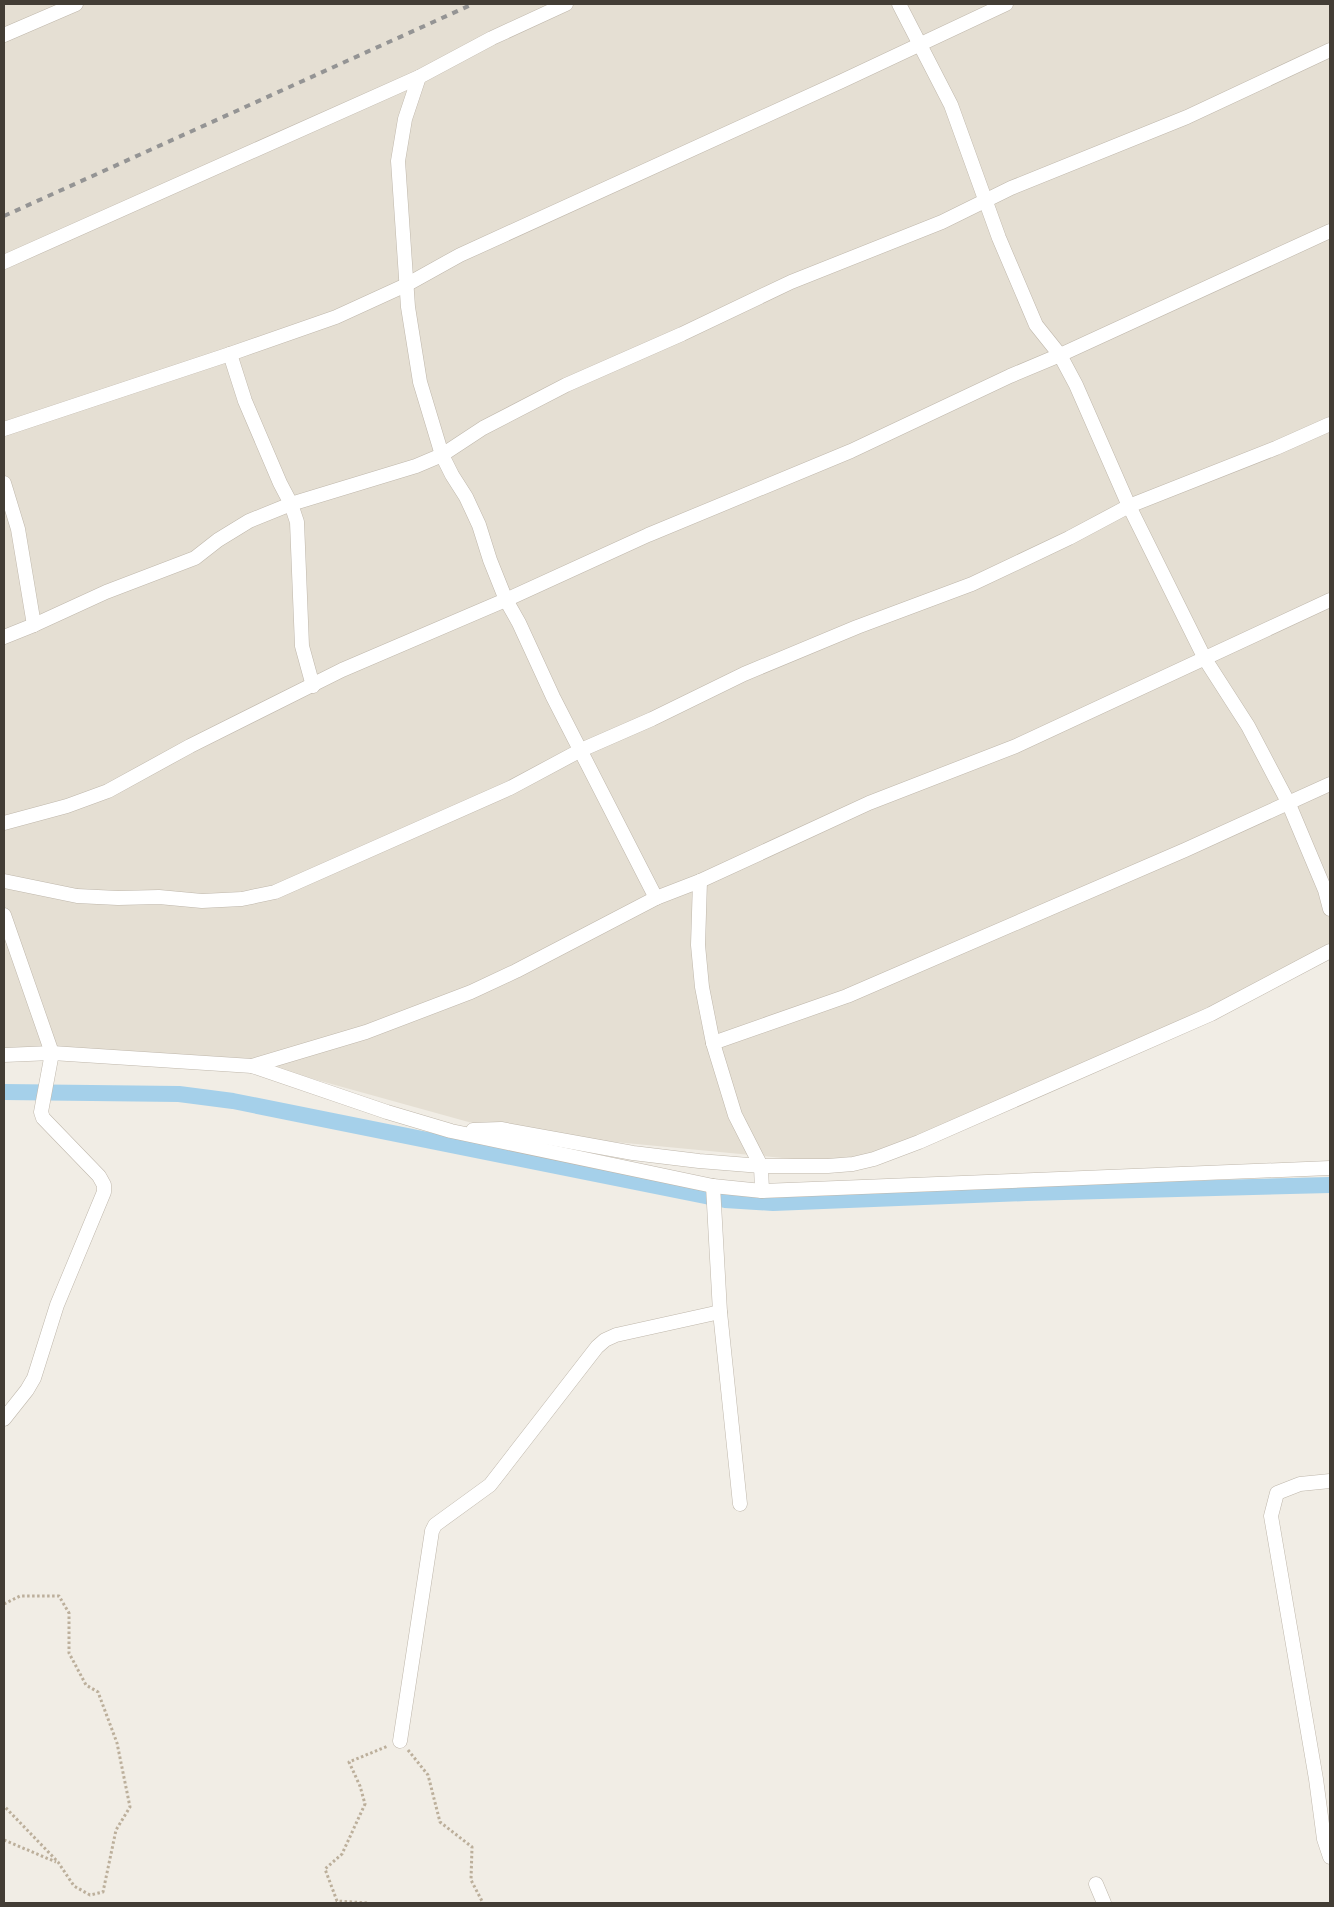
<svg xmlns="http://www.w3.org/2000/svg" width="1334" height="1907" font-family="Rubik,sans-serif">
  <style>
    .residential { fill: #e5dfd3 }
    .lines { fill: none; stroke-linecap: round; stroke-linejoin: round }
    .canal { stroke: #a5d0ea; stroke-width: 16 }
    .street-casing { stroke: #bfb7ab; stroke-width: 15 }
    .path { stroke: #bcaf9b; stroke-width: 3; stroke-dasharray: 2.5 2.5; stroke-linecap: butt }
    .street { stroke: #fff; stroke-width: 14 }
    .rail { stroke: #949494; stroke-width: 4; stroke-dasharray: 6 6; stroke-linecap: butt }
  </style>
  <rect width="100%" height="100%" fill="#f1ede5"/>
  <path class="residential" d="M4 4H1330V957L865 1166 501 1131 238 1058 4 1059Z"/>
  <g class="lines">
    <path class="canal" d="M4 1092 179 1094 233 1101 725 1200 773 1203 1026 1193 1330 1185"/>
    <g class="street-casing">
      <g id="street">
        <path d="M899 4 951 105 999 238 1036 325 1060 355 1076 385 1129 506 1205 659 1248 726 1288 802 1325 890 1330 909"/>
        <path d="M4 35 76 4"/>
        <path d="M419 77 405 119 398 161 408 307 420 382 442 455 452 475 466 497 479 525 490 560 506 600 519 623 553 697 656 898"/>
        <path d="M4 262 419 77 492 38 566 4"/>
        <path d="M230 354 245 401 280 483 291 504 297 522 302 646 313 686"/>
        <path d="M4 429 230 354 336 317 406 285 460 255 842 81 1006 4"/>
        <path d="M4 483 18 529 34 625"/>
        <path d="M4 637 34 625 106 592 195 558 218 540 249 521 291 504 416 466 442 455 483 428 566 385 682 334 791 282 942 222 1011 188 1187 117 1330 50"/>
        <path d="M4 823 67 806 108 791 190 746 342 670 508 599 648 535 851 451 1010 376 1060 355 1330 231"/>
        <path d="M4 881 77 896 118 898 159 897 202 901 242 899 275 892 510 788 581 750 652 719 744 674 857 627 972 584 1069 538 1129 506 1276 448 1330 424"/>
        <path d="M700 881 698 945 702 987 713 1043 735 1115 761 1166 762 1191"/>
        <path d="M4 915 52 1053 41 1112 43 1118 99 1176 104 1185V1192L57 1305 34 1378 27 1390 4 1419"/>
        <path d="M713 1043 847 996 1185 850 1330 784"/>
        <path d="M4 1055 52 1053 252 1066 387 1112 451 1131 713 1186 762 1191 1330 1168"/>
        <path d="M252 1066 366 1032 471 992 516 971 656 898 700 881 869 803 1016 746 1330 600"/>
        <path d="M473 1130 501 1129 633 1153 699 1161 761 1166H828L853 1164 874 1159 919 1142 1211 1014 1330 951"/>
        <path d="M713 1186 720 1312 740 1504"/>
        <path d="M1330 1481 1300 1484 1277 1493 1271 1516 1316 1779 1324 1839 1330 1857"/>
        <path d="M400 1741 432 1531 435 1525 490 1485 597 1347 605 1340 616 1335 720 1312"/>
        <path d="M1096 1884 1104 1903"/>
      </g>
    </g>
    <g class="path">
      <path d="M4 1604 20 1596H59L69 1613V1653L86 1685 98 1692 117 1743 130 1807 116 1830 103 1892 90 1895 74 1886 58 1862 4 1806"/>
      <path d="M408 1750 428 1775 440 1822 472 1847 471 1880 483 1903"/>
      <path d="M4 1840 56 1862"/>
      <path d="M367 1903 337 1901 325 1869 342 1854 365 1804 360 1786 349 1762 388 1746"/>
    </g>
    <use href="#street" class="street"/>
    <path class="rail" d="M4 216 473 4"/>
  </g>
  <rect width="1334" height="1907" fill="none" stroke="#433d35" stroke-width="10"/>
</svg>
